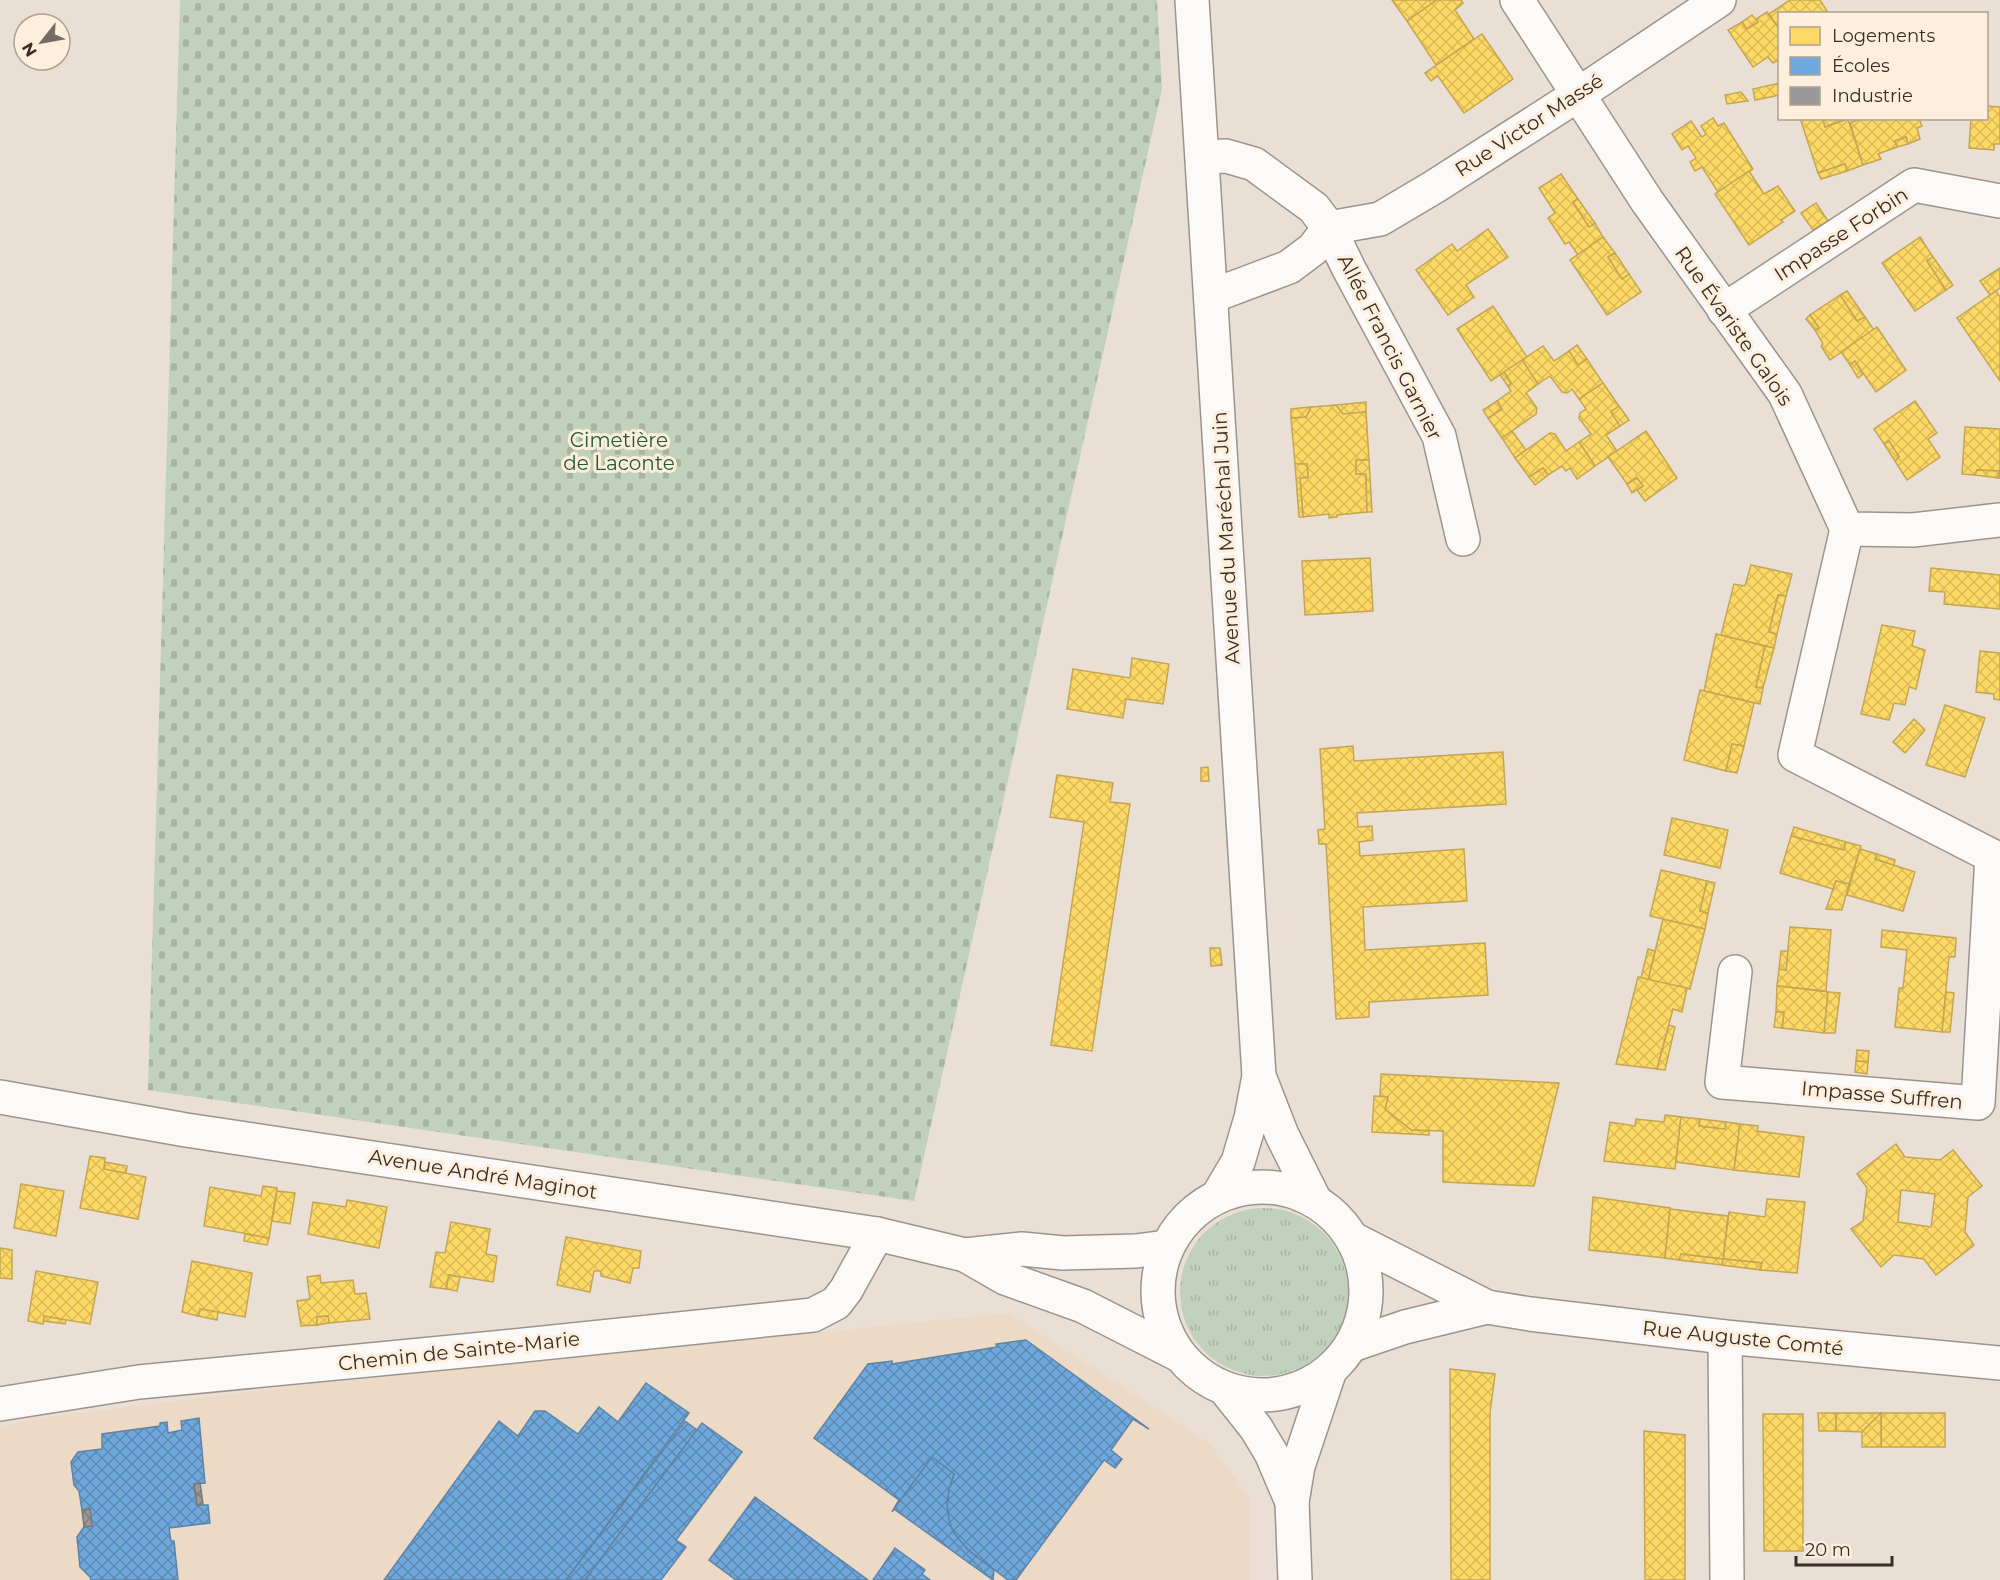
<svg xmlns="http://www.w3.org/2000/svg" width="2000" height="1580" font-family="Montserrat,sans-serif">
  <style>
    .built { fill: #eddac6 }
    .grass { fill: url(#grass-tufts) }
    .cemetery { fill: url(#cemetery-stones) }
    .homes { fill: url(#homes-cross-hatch); stroke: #c3a653; stroke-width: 1.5; fill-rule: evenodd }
    .schools { fill: url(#schools-cross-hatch); stroke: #5e83a5; stroke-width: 1.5 }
    .industry { fill: url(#industry-cross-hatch); stroke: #7b7976; stroke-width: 1.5 }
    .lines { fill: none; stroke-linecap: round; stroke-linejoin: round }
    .minor-casing { stroke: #9c948c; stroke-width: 36 }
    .minor { stroke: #fcfaf9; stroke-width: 33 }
    .labels { text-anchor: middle; stroke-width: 6; stroke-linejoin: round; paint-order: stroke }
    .street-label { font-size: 20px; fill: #362e26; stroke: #feeedc }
    .park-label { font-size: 20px; fill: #1e5b32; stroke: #feeedc }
  </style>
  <defs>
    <pattern id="grass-tufts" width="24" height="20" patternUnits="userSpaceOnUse" patternTransform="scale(1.5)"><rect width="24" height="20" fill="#c1d1bc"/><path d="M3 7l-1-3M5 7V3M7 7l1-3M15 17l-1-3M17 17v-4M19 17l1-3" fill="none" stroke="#a6b4a1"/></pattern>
    <pattern id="cemetery-stones" width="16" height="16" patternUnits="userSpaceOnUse" patternTransform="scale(1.5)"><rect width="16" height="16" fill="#c1d1bc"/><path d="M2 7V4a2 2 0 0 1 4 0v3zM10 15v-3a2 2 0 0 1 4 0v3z" fill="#a6b4a1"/></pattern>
    <pattern id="homes-cross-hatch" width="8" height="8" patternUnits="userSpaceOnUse" patternTransform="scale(1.5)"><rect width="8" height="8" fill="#ffd966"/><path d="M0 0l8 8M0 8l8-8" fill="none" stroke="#dbbb58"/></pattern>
    <pattern id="schools-cross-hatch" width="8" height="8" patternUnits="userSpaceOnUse" patternTransform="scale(1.5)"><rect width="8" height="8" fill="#6fa8dc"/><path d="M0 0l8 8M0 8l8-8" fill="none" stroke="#5c89b2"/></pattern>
    <pattern id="industry-cross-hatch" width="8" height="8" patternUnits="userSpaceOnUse" patternTransform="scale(1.5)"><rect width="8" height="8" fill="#999"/><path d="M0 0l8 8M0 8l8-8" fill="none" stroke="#7e7d7d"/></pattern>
  </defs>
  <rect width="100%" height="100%" fill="#eadfd4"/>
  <path class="built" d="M1009 1313 1210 1444 1249 1497 1250 1580H0V1428L31 1419 297 1386Z"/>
  <circle class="grass" cx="1264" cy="1292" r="84"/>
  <path class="cemetery" d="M180 0H1157L1162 89 914 1201 148 1090Z"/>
  <g class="homes">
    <path d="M1392 0H1437L1407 21Z"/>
    <path d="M1437 0H1461L1463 3 1455 10 1474 39 1436 65 1407 21Z"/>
    <path d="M1790 0H1820L1829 14H1780V30L1769 14Z"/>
    <path d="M1767 12 1780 30V59L1773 63 1768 57 1753 67 1728 30 1742 22 1747 29 1758 22 1756 19Z"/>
    <path d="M1752 15 1758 22 1747 29 1742 22Z"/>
    <path d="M1482 34 1513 79 1464 113 1438 76 1431 81 1425 73Z"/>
    <path d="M1780 83V95L1755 100 1753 89Z"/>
    <path d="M1741 92 1748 101 1727 104 1725 95Z"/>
    <path d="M1986 106 2000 107V144H1994V150L1969 148 1971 118H1986Z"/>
    <path d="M1713 118 1718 126 1724 123 1753 169 1718 192 1702 167 1695 171 1690 162 1696 158 1688 146 1682 150 1672 134 1691 121 1702 137 1706 134 1701 126Z"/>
    <path d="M1810 118H1823L1825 127 1848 119 1863 165 1847 171 1845 164 1818 173 1801 121Z"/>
    <path d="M1848 118 1825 127 1823 119 1824 118Z"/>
    <path d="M1862 118H1919L1922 126 1917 128 1920 139 1908 144 1906 137 1895 141 1897 147 1878 154 1881 159 1863 165 1850 123Z"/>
    <path d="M1906 137 1908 144 1897 147 1895 141Z"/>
    <path d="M1845 164 1847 171 1821 179 1818 173Z"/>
    <path d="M1749 171 1764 194 1778 186 1795 211 1781 220 1783 222 1749 245 1715 194Z"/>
    <path d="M1561 174 1578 199 1573 202 1589 227 1595 223 1603 237 1578 255 1569 242 1565 244 1548 218 1555 213 1539 188Z"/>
    <path d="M1578 199 1595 223 1589 227 1573 202Z"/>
    <path d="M1816 203 1828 221 1813 230 1801 213Z"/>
    <path d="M1488 229 1508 257 1466 285 1474 297 1448 315 1416 270 1452 244 1457 251Z"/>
    <path d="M1603 237 1615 253 1608 257 1622 279 1629 274 1641 292 1607 315 1570 260Z"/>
    <path d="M1920 237 1933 257 1927 261 1946 290 1915 311 1882 263Z"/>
    <path d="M1615 253 1629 274 1622 279 1608 257Z"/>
    <path d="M1933 257 1953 285 1946 290 1927 261Z"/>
    <path d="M2000 268V288L1990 295 1980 281Z"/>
    <path d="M1847 291 1865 317 1857 321 1840 295Z"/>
    <path d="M1996 291 2000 297V381L1957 318Z"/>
    <path d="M1840 295 1857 321 1865 317 1874 330 1830 360 1821 346 1823 344 1815 330 1819 328 1810 315Z"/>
    <path d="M1493 306 1527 357 1491 381 1457 329Z"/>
    <path d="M1810 315 1819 328 1815 330 1806 319Z"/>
    <path d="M1877 327 1906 370 1876 392 1855 361 1850 365 1841 352Z"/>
    <path d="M1577 345 1587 359 1578 365 1569 351Z"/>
    <path d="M1543 346 1554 361 1569 351 1578 365 1587 359 1603 383 1579 399 1572 389 1567 393 1562 392 1550 376 1538 384 1522 360Z"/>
    <path d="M1522 360 1538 384 1526 393 1537 408 1536 414 1502 438 1488 418 1502 409 1497 401 1511 391 1508 386 1511 383 1504 372Z"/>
    <path d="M1855 361 1863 374 1858 378 1850 365Z"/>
    <path d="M1504 372 1511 383 1508 386 1500 375Z"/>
    <path d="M1603 383 1619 406 1611 412 1620 426 1606 435 1617 451 1595 466 1579 442 1591 434 1579 418 1580 413 1586 409 1579 399Z"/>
    <path d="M1497 401 1502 409 1488 418 1483 410Z"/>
    <path d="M1915 401 1937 433 1928 439 1940 457 1907 480 1895 461 1899 457 1889 441 1884 444 1874 429Z"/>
    <path d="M1366 402V412L1343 414 1336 405Z"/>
    <path d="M1336 405 1343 414 1366 412 1369 460H1356V474H1366L1367 512 1337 515V517L1329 518V514L1303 517 1300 478 1308 477 1307 464H1295L1291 418 1306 417 1311 407Z"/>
    <path d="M1619 406 1629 420 1620 426 1611 412Z"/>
    <path d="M1311 407 1306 417 1291 418V409Z"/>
    <path d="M1965 427 2000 429V478H1998L1999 471 1977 470 1975 475 1962 474Z"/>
    <path d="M1512 431 1526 450 1515 458 1502 438Z"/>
    <path d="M1646 431 1677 478 1645 501 1637 490 1643 486 1637 478 1627 484 1608 457Z"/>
    <path d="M1550 433 1555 434 1566 451 1579 442 1595 466 1577 479 1570 468 1566 471 1562 466 1548 475 1543 468 1529 477 1515 458Z"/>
    <path d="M1889 441 1899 457 1895 461 1884 444Z"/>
    <path d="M1356 460H1369L1372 512H1367L1366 474H1356Z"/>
    <path d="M1295 464H1307L1308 477 1300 478 1303 517H1299Z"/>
    <path d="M1543 468 1548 475 1535 485 1529 477Z"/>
    <path d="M1977 470 1999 471 1998 478 1975 475Z"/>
    <path d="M1637 478 1643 486 1632 493 1627 484Z"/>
    <path d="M1370 558 1373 611 1305 615 1302 561Z"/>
    <path d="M1751 565 1792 574 1786 596 1778 595 1769 632 1777 634 1774 648 1721 635 1734 584 1745 586Z"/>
    <path d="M1931 568 2000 575V609L1944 604 1945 592 1929 591Z"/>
    <path d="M1778 595 1786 596 1777 634 1769 632Z"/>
    <path d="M1882 625 1915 631 1912 646 1925 650 1916 689 1909 687 1905 705 1894 703 1889 720 1861 714Z"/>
    <path d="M1716 634 1765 646 1756 687 1763 688 1760 704 1704 691Z"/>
    <path d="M1765 646 1774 648 1763 688 1756 687Z"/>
    <path d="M1980 651 2000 653V700L1994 699V694L1976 692Z"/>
    <path d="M1132 658 1169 664 1163 704 1126 699 1123 718 1067 709 1073 669 1130 678Z"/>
    <path d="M1700 690 1754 703 1744 746 1732 744 1726 771 1684 760Z"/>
    <path d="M1945 705 1985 718 1965 777 1926 765Z"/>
    <path d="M1914 719 1925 730 1905 753 1893 742Z"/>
    <path d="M1732 744 1744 746 1737 773 1726 771Z"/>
    <path d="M1353 746 1354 761 1503 752 1506 804 1357 813 1358 827 1372 826 1373 840 1359 842 1360 856 1464 849 1467 901 1363 907 1365 950 1485 943 1488 995 1369 1002V1017L1336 1019 1326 844H1319L1318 830 1325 829 1320 749Z"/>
    <path d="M1208 767 1209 781H1201V768Z"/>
    <path d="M1057 775 1113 783 1110 802 1130 804 1092 1051 1051 1045 1084 822 1050 817Z"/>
    <path d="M1672 818 1728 830 1720 868 1664 855Z"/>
    <path d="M1794 827 1846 842 1844 850 1791 836Z"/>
    <path d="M1791 836 1844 850 1846 842 1861 846 1849 884 1836 881 1833 889 1780 873Z"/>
    <path d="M1860 849 1877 854 1875 859 1915 872 1903 911 1847 895Z"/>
    <path d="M1877 854 1895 860 1894 865 1875 859Z"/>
    <path d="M1661 870 1707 881 1700 911 1708 913 1705 929 1650 916Z"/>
    <path d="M1707 881 1715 883 1708 913 1700 911Z"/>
    <path d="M1836 881 1849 884 1842 910 1826 909Z"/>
    <path d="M1663 919 1705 929 1690 989 1648 980Z"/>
    <path d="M1790 927 1831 930 1826 991 1777 986 1779 969 1786 970Z"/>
    <path d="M1882 930 1956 938 1955 957H1949L1942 1032 1895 1027 1899 988H1903L1907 950 1881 947Z"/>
    <path d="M1210 948H1220L1222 965 1211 966Z"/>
    <path d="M1648 949 1655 951 1648 980 1641 978Z"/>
    <path d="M1781 951H1788L1786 970 1779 969Z"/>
    <path d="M1638 977 1687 988 1682 1012 1673 1009 1657 1069 1616 1064Z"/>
    <path d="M1777 986 1828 992 1824 1033 1782 1028 1784 1012H1776Z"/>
    <path d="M1828 992 1840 993 1835 1033H1824Z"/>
    <path d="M1946 992 1954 993 1950 1032H1942Z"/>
    <path d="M1776 1012H1784L1782 1028 1774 1027Z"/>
    <path d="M1669 1025 1675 1027 1665 1070 1657 1069Z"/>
    <path d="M1857 1050 1869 1051 1868 1062 1856 1061Z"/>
    <path d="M1856 1061 1868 1062 1867 1074 1855 1072Z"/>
    <path d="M1381 1074 1559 1083 1534 1186 1443 1182V1131L1411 1130 1385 1109 1388 1097 1380 1096Z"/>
    <path d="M1374 1096 1388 1097 1385 1109 1411 1130 1429 1131V1135L1372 1132Z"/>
    <path d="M1665 1115 1681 1117 1675 1169 1604 1161 1610 1122 1635 1126 1636 1119 1664 1122Z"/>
    <path d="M1681 1117 1700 1119 1699 1126 1725 1129 1726 1122 1740 1124 1734 1170 1676 1162Z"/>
    <path d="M1700 1119 1726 1122 1725 1129 1699 1126Z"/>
    <path d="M1740 1124 1758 1126 1757 1131 1804 1137 1799 1177 1734 1170Z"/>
    <path d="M1896 1144 1905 1157 1940 1160 1953 1150 1982 1186 1968 1197 1965 1232 1974 1245 1936 1275 1924 1259 1894 1255 1881 1267 1851 1229 1863 1221 1867 1188 1857 1174ZM1901 1190 1935 1194 1931 1227 1898 1222Z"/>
    <path d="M90 1156 105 1158 104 1169 146 1177 138 1219 80 1208Z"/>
    <path d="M105 1162 127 1166 126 1173 104 1169Z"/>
    <path d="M21 1184 64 1191 56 1236 14 1228Z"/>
    <path d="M263 1186 277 1188 269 1238 204 1226 210 1187 261 1196Z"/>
    <path d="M277 1191 295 1193 290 1224 272 1221Z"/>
    <path d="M1593 1197 1670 1208 1665 1258 1589 1250Z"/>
    <path d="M1767 1199 1805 1202 1797 1273 1760 1270 1762 1263 1723 1259 1729 1212 1765 1217Z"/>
    <path d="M347 1200 387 1207 379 1248 308 1234 313 1202 346 1207Z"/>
    <path d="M1670 1209 1728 1216 1723 1259 1681 1254 1679 1260 1665 1258Z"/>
    <path d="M451 1222 490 1229 486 1254 497 1256 493 1282 449 1275 446 1289 430 1287 436 1252 445 1253Z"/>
    <path d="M245 1234 269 1238 267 1245 244 1241Z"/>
    <path d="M566 1237 641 1251 639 1268H633L630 1283 601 1276V1271H594L590 1292 557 1285Z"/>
    <path d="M0 1248 12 1250V1279L0 1278Z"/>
    <path d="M1681 1254 1723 1259 1722 1265 1679 1260Z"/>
    <path d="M1723 1259 1762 1263 1760 1270 1722 1265Z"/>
    <path d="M192 1261 252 1273 245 1317 200 1309 198 1316 182 1312Z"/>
    <path d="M36 1271 98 1282 90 1324 44 1316 43 1324 28 1321Z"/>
    <path d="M320 1275 321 1283 353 1280 355 1294 366 1293 370 1319 329 1323 328 1316 317 1317V1325L301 1326 297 1301 310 1299 307 1277Z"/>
    <path d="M449 1275 460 1277 457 1291 446 1289Z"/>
    <path d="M200 1309 218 1312 217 1320 198 1316Z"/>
    <path d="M44 1316 66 1320 65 1324 44 1321Z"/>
    <path d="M328 1316 329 1323 317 1325V1317Z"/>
    <path d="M1450 1369 1495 1374 1490 1413V1580H1451Z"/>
    <path d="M1818 1413H1836V1431H1819Z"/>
    <path d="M1836 1413H1881L1862 1432 1836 1431Z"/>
    <rect x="1881" y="1413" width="64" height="34"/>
    <path d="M1881 1413V1447H1862V1432Z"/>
    <path d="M1763 1414H1803V1551H1764Z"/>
    <path d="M1644 1431 1685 1435V1580H1645Z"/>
  </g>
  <g class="schools">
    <path d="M1026 1340 1149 1429 1133 1419 1111 1450 1122 1459 1115 1468 1104 1460 1016 1580H1008L968 1550 953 1532 949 1520 947 1505 949 1489 954 1474 932 1457 892 1512 899 1500 814 1438 868 1364 892 1361V1364L997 1347 996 1344Z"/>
    <path d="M646 1383 689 1413 566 1580H384L499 1421 518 1436 535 1411H545L578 1434 599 1407 618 1422Z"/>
    <path d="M199 1418 205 1483 194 1484 197 1505H208L210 1523 169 1528 171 1541H174L178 1580H91L90 1577 80 1567 77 1537 84 1527 92 1526 90 1509 82 1510 79 1491 74 1485 71 1462 78 1452 102 1449V1434L160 1426V1423L167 1422 168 1433 182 1430 181 1421Z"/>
    <path d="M685 1421 697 1430 585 1580H566Z"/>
    <path d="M702 1423 742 1452 676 1540 686 1547 661 1580H585Z"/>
    <path d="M932 1457 954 1474 949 1489 947 1505 949 1520 953 1532 968 1550 994 1570 993 1580 894 1509Z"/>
    <path d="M755 1497 868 1580H736L709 1560Z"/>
    <path d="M895 1548 925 1570 922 1574 930 1580H873Z"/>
  </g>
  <g class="industry">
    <path d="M200 1483 203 1504 197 1505 194 1484Z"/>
    <path d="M90 1509 92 1526 84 1527 82 1510Z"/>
  </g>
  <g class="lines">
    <g class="minor-casing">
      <g id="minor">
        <path d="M1192 0 1259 1076 1251 1118 1238 1162 1219 1194"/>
        <path d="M1517 0 1647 201 1785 394 1847 529 1913 530 2000 520"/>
        <path d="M1203 157 1226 156 1254 164 1314 208 1329 228 1313 249 1289 267 1212 296"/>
        <path d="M1724 310 1914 185 2000 201"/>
        <path d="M1463 539 1439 436 1349 269 1329 228 1380 219 1434 187 1579 94 1719 0"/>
        <path d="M1735 972 1722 1082 1978 1103 1992 856 1795 755 1847 529"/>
        <path d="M1259 1076 1282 1135 1314 1199"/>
        <path d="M0 1097 186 1130 877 1234 965 1255 1005 1278 1083 1306 1179 1355"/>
        <circle cx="1262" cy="1291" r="104"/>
        <path d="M1353 1239 1487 1307 1530 1314 1725 1337 2000 1363"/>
        <path d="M965 1255 1022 1249 1063 1253 1136 1251 1166 1247"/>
        <path d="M1725 1337 1727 1580"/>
        <path d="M1352 1345 1405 1327 1487 1307"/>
        <path d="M1225 1389 1256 1428 1271 1453 1292 1502"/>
        <path d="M0 1404 139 1382 494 1348 813 1315 836 1303 846 1290 877 1234"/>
        <path d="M1295 1580 1292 1502 1298 1466 1330 1370"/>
      </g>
    </g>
    <use href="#minor" class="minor"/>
  </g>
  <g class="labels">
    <g class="street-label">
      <text transform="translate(1529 125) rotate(-33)" y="7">Rue Victor Massé</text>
      <text transform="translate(1841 234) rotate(-33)" y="7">Impasse Forbin</text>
      <text transform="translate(1734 326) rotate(55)" y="7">Rue Évariste Galois</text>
      <text transform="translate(1390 347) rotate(63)" y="7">Allée Francis Garnier</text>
      <text transform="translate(1226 538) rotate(-93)" y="7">Avenue du Maréchal Juin</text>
      <text transform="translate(1882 1095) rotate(5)" y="7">Impasse Suffren</text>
      <text transform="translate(483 1174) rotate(9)" y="7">Avenue André Maginot</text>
      <text transform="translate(1743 1338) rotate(6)" y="7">Rue Auguste Comté</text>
      <text transform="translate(459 1351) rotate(-6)" y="7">Chemin de Sainte-Marie</text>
    </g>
    <g class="park-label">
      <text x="619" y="447">Cimetière<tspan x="619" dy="23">de Laconte</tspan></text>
    </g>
  </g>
  <rect x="1778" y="12" width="210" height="108" fill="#feeedc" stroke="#aea193" stroke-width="1.5"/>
  <rect x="1790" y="27" width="30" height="18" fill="#ffd966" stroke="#aea193" stroke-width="1.5"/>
  <text x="1832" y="42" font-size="18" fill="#362e26">Logements</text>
  <rect x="1790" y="57" width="30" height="18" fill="#6fa8dc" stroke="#aea193" stroke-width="1.5"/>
  <text x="1832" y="72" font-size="18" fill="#362e26">Écoles</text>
  <rect x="1790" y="87" width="30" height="18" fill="#999999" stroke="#aea193" stroke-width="1.5"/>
  <text x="1832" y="102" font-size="18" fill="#362e26">Industrie</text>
  <g transform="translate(42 42) rotate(239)"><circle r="28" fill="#feeedc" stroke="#aea193" stroke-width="1.5"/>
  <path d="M0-4.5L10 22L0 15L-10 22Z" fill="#756c63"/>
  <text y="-9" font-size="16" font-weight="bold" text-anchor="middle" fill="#362e26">N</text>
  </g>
  <path d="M1796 1556v9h96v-9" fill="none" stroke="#362e26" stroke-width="3"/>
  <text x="1805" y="1556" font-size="18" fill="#362e26" stroke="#feeedc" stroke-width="4.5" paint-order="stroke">20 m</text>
</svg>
